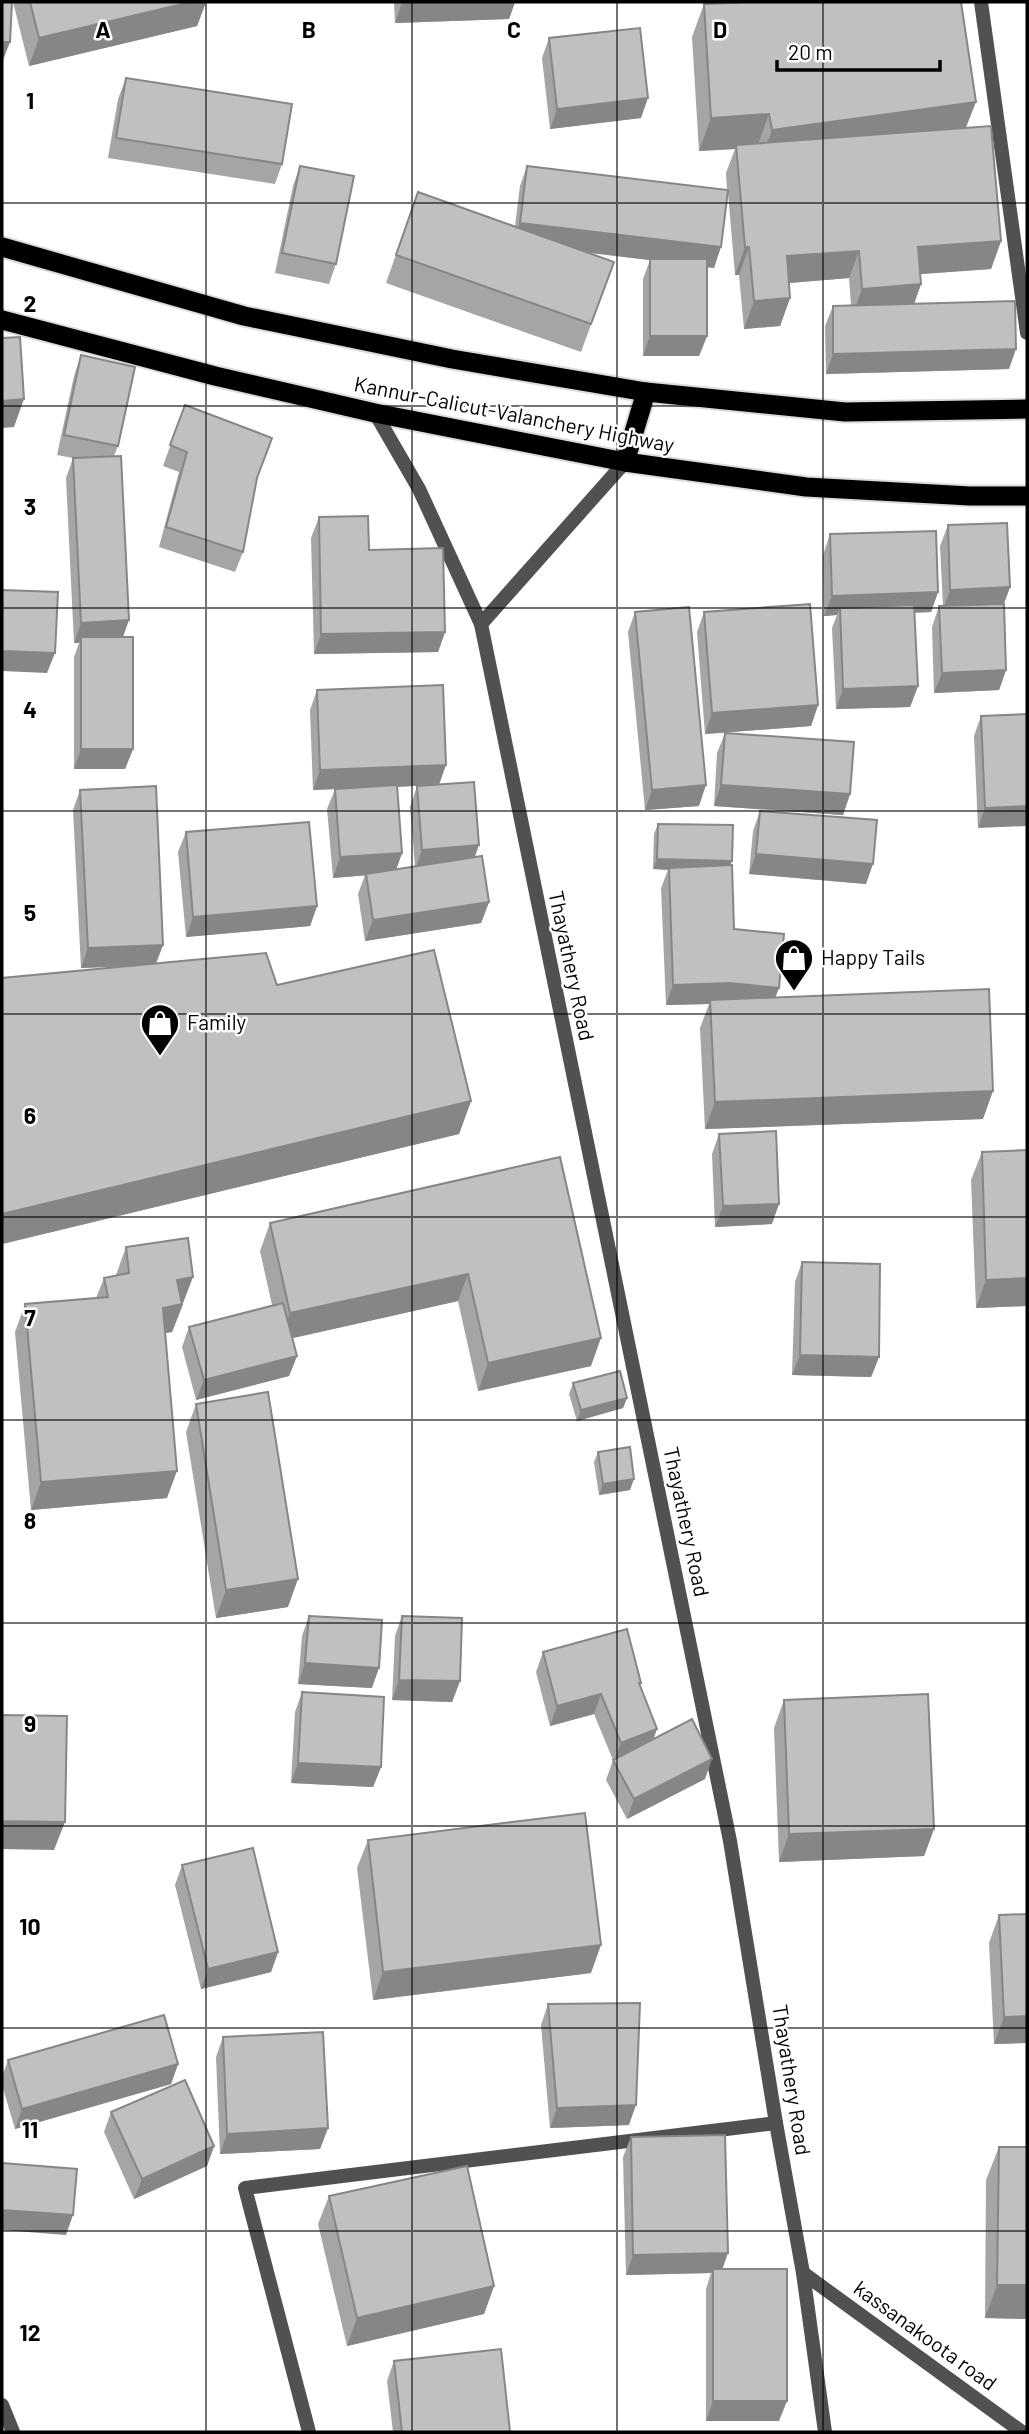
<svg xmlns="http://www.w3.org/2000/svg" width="1029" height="2434" font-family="Barlow,sans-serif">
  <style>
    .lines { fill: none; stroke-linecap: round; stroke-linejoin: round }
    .trunk-casing { stroke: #dbdbdb; stroke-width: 23 }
    .minor { stroke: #515151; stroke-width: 14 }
    .tertiary { stroke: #515151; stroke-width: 14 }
    .trunk { stroke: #000; stroke-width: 19 }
    .wall { fill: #a5a5a5; fill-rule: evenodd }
    .shaded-wall { fill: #868686 }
    .building { fill: #c0c0c0; stroke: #868686; stroke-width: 2 }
    .grid { fill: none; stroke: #000; stroke-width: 2; stroke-opacity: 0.55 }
    .labels { text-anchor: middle; stroke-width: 5; stroke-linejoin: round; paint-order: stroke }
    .street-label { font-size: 21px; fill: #000; stroke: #fff }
    .poi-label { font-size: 21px; fill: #000; stroke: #fff; text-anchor: start }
    .grid-label { font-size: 23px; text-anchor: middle; font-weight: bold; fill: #000; stroke: #fff; stroke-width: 5; stroke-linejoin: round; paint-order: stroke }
  </style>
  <rect width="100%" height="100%" fill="#fff"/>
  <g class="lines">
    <g class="trunk-casing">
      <g id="trunk">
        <path d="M2 247 244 316 452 359 646 392 845 412 1027 409"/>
        <path d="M2 320 215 376 375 413 625 462 806 487 970 496H1027"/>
        <path d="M625 462 646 392"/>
      </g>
    </g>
    <g class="minor">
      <path d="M981 2 1027 333"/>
      <path d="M803 2273 1022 2432"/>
      <path d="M2 2405 13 2432"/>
      <path d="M309 2432 245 2188 776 2123"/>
    </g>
    <g class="tertiary">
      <path d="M375 413 419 489 481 624 730 1841 776 2123 803 2273 825 2432"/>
      <path d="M481 624 625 462"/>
    </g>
    <use href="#trunk" class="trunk"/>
  </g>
  <g class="wall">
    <path d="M13 2H206L197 26 29 66Z"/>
    <path d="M394 2H515L509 19 395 23Z"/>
    <path d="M736 2H961L966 128 1001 241 991 269 920 274 921 284 914 304 1009 369 826 374 825 326 833 306 851 305 849 278 789 283 790 298 780 326 744 329 739 275H735L728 193 714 268 707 267V336L699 356H643V279L650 260 589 253 614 262 581 352 386 283 418 192 515 226 520 186 527 166 727 190 726 173 735 149 699 151 692 37 704 4Z"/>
    <path d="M549 38 641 118 550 129 542 58Z"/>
    <path d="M126 78 282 164 275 184 108 158 118 99Z"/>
    <path d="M300 166 336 264 329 284 275 273 293 186Z"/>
    <path d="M81 355 118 446 114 456 123 637 133 749 125 769H74V657L79 643H74L66 478 73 458 57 455 74 376Z"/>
    <path d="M185 405 256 479 243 552 235 572 159 547 179 472 163 466Z"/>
    <path d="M319 517 369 550 445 632 438 652 314 654 311 538Z"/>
    <path d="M948 525 1010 587 1004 604 1006 670 999 690 934 693 932 627 939 606H943L940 546Z"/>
    <path d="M830 534 938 592 931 612 914 613 918 686 910 707 836 709 832 628 837 615 824 616 823 555Z"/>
    <path d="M635 612 699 806 645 810 628 632Z"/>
    <path d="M704 612 818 705 811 726 705 734 697 632Z"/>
    <path d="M317 690 439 785 474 858 489 902 481 923 365 941 358 894 365 875 333 878 327 809 335 789 313 790 310 710ZM429 785 417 786 410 807 415 866 396 869 402 853 397 787Z"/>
    <path d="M1027 714 978 828 974 736 981 716Z"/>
    <path d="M725 733 850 794 843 815 714 806 717 753Z"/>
    <path d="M80 790 163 945 156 964 277 985 471 1101 459 1134 2 1244V978L132 966 81 968 73 810Z"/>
    <path d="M760 811 866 884 749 874 753 831Z"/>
    <path d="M658 824 732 861 730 866 734 929 779 988 775 998 983 1119 705 1129 700 1028 709 1004 666 1005 661 888 668 870 653 869 654 834Z"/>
    <path d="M186 832 317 906 310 926 186 937 178 852Z"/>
    <path d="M719 1134 772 1224 715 1227 712 1154Z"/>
    <path d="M1027 1150V1306L976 1308 971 1180 982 1152Z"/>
    <path d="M560 1157 591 1366 478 1391 458 1301 292 1338 297 1356 289 1376 196 1400 182 1347 189 1327 272 1305 260 1251 270 1223Z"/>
    <path d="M126 1247 183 1305 172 1332 165 1333 167 1498 31 1510 15 1332 25 1304 96 1298 104 1278 116 1275Z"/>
    <path d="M802 1262 879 1357 871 1377 792 1375 795 1282Z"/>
    <path d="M573 1383 627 1398 623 1408 577 1421 569 1394Z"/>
    <path d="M196 1404 288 1607 216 1618 186 1432Z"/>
    <path d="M598 1452 630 1490 599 1495 594 1462Z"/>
    <path d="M309 1616 372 1688 298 1684 302 1636Z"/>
    <path d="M402 1616 460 1681 452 1702 392 1700 395 1636Z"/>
    <path d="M543 1652 640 1687 654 1739 705 1779 627 1819 606 1780 613 1760 594 1714 550 1726 536 1672Z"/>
    <path d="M302 1692 381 1767 373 1787 291 1783 295 1712Z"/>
    <path d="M784 1700 934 1829 924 1856 779 1862 774 1728Z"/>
    <path d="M368 1840 591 1973 373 2000 357 1868Z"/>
    <path d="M182 1865 278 1952 271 1972 201 1989 175 1885Z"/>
    <path d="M1027 1914V2043L994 2044 989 1943 999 1915Z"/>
    <path d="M548 2004 629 2125 550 2128 541 2025Z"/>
    <path d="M223 2037 328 2128 320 2149 220 2154 216 2057Z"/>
    <path d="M8 2060 178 2064 171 2084 15 2129 2 2085V2077Z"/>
    <path d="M111 2112 214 2146 207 2166 134 2199 104 2132Z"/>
    <path d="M631 2137 722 2269 779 2421H706V2289L711 2273 626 2275 623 2157Z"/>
    <path d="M999 2147H1027V2319L985 2318 986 2180Z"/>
    <path d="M329 2196 494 2286 484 2314 347 2346 318 2224Z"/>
    <path d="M394 2361 510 2432H393L387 2381Z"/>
  </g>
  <g class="shaded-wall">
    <path d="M191 2H206L197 26 29 66 39 38Z"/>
    <path d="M402 2H515L509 19 395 23Z"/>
    <path d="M2 42H10L2 63Z"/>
    <path d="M648 98 641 118 550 129 557 109Z"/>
    <path d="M976 102 963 135 760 163 772 130Z"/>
    <path d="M769 114 757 147 736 145 735 149 699 151 711 118Z"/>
    <path d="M520 223 721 247 714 268 512 243Z"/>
    <path d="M1001 241 991 269 908 275 918 247Z"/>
    <path d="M745 247H749L739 275H735Z"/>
    <path d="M859 251 849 278 777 284 787 256Z"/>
    <path d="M921 284 911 312 852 316 862 289Z"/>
    <path d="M790 298 780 326 744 329 754 301Z"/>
    <path d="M650 336H707L699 356H643Z"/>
    <path d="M1016 349 1009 369 826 374 833 354Z"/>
    <path d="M24 399 14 427 2 428V401Z"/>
    <path d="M1010 587 1002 608 943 610 950 590Z"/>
    <path d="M938 592 931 612 840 615V608L837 615 824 616 832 596Z"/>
    <path d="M129 620 122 640 81 637 79 643H74L81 623Z"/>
    <path d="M445 632 438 652 314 654 321 634Z"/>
    <path d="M2 651 55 653 47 673 2 671Z"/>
    <path d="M1006 670 999 690 934 693 942 673Z"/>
    <path d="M918 686 910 707 836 709 843 689Z"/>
    <path d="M818 705 811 726 705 734 712 713Z"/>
    <path d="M81 749H133L125 769H74Z"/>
    <path d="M446 765 439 785 313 790 320 770Z"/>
    <path d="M706 785 699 806 645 810 652 790Z"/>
    <path d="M721 785 850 794 843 815 714 806Z"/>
    <path d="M1027 806V826L978 828 985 808Z"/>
    <path d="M479 845 472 865 415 870 422 850Z"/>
    <path d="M402 853 395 873 333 878 340 857Z"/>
    <path d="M756 854 873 864 866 884 749 874Z"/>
    <path d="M657 859 732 861 728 872 653 869Z"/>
    <path d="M489 902 481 923 365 941 373 920Z"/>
    <path d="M317 906 310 926 186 937 193 917Z"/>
    <path d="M163 945 155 965 81 968 88 948Z"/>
    <path d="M730 983 779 988 771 1008 710 1000 709 1004 666 1005 673 985Z"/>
    <path d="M993 1091 983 1119 705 1129 715 1102Z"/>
    <path d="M471 1101 459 1134 2 1244V1214Z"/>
    <path d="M779 1204 772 1224 715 1227 723 1206Z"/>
    <path d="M468 1274 458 1301 280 1341 290 1313Z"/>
    <path d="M193 1277 172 1332 153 1335 163 1308 177 1280Z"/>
    <path d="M1027 1278V1306L976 1308 986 1280Z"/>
    <path d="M601 1338 591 1366 478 1391 488 1363Z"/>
    <path d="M800 1355 879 1357 871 1377 792 1375Z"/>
    <path d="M297 1356 289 1376 196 1400 204 1380Z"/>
    <path d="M627 1398 623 1408 577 1421 581 1410Z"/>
    <path d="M177 1471 167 1498 31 1510 41 1482Z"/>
    <path d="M634 1479 630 1490 599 1495 603 1484Z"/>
    <path d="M298 1579 288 1607 216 1618 226 1590Z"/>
    <path d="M305 1663 379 1668 372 1688 298 1684Z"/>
    <path d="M399 1680 460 1681 452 1702 392 1700Z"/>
    <path d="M601 1694 594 1714 550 1726 557 1706Z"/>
    <path d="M657 1729 650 1749 613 1763 621 1743Z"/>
    <path d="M712 1759 705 1779 627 1819 634 1799Z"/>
    <path d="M298 1763 381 1767 373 1787 291 1783Z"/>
    <path d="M2 1821 65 1822 54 1850 2 1849Z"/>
    <path d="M934 1829 924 1856 779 1862 789 1834Z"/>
    <path d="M601 1945 591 1973 373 2000 383 1972Z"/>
    <path d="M278 1952 271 1972 201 1989 208 1969Z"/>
    <path d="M1027 2016V2043L994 2044 1004 2017Z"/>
    <path d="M178 2064 171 2084 15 2129 22 2109Z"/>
    <path d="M636 2105 629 2125 550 2128 557 2108Z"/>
    <path d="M328 2128 320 2149 220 2154 227 2134Z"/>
    <path d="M214 2146 207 2166 134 2199 142 2179Z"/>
    <path d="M2 2210 73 2215 66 2235 2 2230Z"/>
    <path d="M728 2253 721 2273 713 2269 711 2273 626 2275 633 2255Z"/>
    <path d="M997 2285H1027V2319L985 2318Z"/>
    <path d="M494 2286 484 2314 347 2346 357 2318Z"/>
    <path d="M713 2401H787L779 2421H706Z"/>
  </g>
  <g class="building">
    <path d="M2 2H12L10 42H2Z"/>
    <path d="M30 2H191L39 38Z"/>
    <path d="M748 2H961L976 102 772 130 769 114 711 118 704 4Z"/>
    <path d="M640 28 648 98 557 109 549 38Z"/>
    <path d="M126 78 292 104 282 164 116 138Z"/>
    <path d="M991 126 1001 241 918 247 921 284 862 289 859 251 787 256 790 298 754 301 749 247H745L736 145Z"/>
    <path d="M300 166 354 176 336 264 282 253Z"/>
    <path d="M527 166 728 190 721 247 520 223Z"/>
    <path d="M418 192 614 262 591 324 396 255Z"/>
    <rect x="650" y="259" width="57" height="77"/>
    <path d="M1015 301 1016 349 833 354V306Z"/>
    <path d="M20 337 24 399 2 401V338Z"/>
    <path d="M81 355 135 367 118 446 64 435Z"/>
    <path d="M185 405 272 438 257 478 243 552 166 527 187 452 170 445Z"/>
    <path d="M121 456 129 620 81 623 73 458Z"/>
    <path d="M368 516 369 550 443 548 445 632 321 634 319 517Z"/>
    <path d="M1007 523 1010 587 950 590 948 525Z"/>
    <path d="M936 531 938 592 832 596 830 534Z"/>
    <path d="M2 590 58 592 55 653 2 651Z"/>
    <path d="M810 604 818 705 712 713 704 612Z"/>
    <path d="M1004 604 1006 670 942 673 939 606Z"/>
    <path d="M914 605 918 686 843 689 840 608Z"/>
    <path d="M689 607 706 785 652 790 635 612Z"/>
    <rect x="81" y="637" width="52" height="112"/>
    <path d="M443 685 446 765 320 770 317 690Z"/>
    <path d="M1027 714V806L985 808 981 716Z"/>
    <path d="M725 733 854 742 850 794 721 785Z"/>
    <path d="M474 782 479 845 422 850 417 786Z"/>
    <path d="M397 785 402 853 340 857 335 789Z"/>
    <path d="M156 786 163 945 88 948 80 790Z"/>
    <path d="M760 811 877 820 873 864 756 854Z"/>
    <path d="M309 822 317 906 193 917 186 832Z"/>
    <path d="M658 824 733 825 732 861 657 859Z"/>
    <path d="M482 856 489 902 373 920 366 874Z"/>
    <path d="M732 865 734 929 784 934 779 988 730 983 673 985 669 868Z"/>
    <path d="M434 950 471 1101 2 1214V978L266 953 277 985Z"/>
    <path d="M989 989 993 1091 715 1102 710 1000Z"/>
    <path d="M776 1131 779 1204 723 1206 719 1134Z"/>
    <path d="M1027 1150V1278L986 1280 982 1152Z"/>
    <path d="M560 1157 601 1338 488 1363 468 1274 290 1313 270 1223Z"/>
    <path d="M188 1238 193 1277 177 1280 182 1304 163 1308 177 1471 41 1482 25 1304 108 1297 104 1278 129 1273 126 1247Z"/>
    <path d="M802 1262 880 1264 879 1357 800 1355Z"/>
    <path d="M283 1303 297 1356 204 1380 189 1327Z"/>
    <path d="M620 1371 627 1398 581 1410 573 1383Z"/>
    <path d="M268 1392 298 1579 226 1590 196 1404Z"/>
    <path d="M630 1447 634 1479 603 1484 598 1452Z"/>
    <path d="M309 1616 382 1620 379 1668 305 1663Z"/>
    <path d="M402 1616 462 1618 460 1681 399 1680Z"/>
    <path d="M627 1629 641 1683H639L657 1729 621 1743 601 1694 557 1706 543 1652Z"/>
    <path d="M302 1692 384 1697 381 1767 298 1763Z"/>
    <path d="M928 1694 934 1829 789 1834 784 1700Z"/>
    <path d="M2 1715 67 1716 65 1822 2 1821Z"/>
    <path d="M692 1719 712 1759 634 1799 613 1760Z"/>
    <path d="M585 1813 601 1945 383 1972 368 1840Z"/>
    <path d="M253 1848 278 1952 208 1969 182 1865Z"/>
    <path d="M1027 1914V2016L1004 2017 999 1915Z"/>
    <path d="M640 2003 636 2105 557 2108 548 2004Z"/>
    <path d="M164 2015 178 2064 22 2109 8 2060Z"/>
    <path d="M323 2032 328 2128 227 2134 223 2037Z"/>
    <path d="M185 2080 214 2146 142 2179 111 2112Z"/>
    <path d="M725 2135 728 2253 633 2255 631 2137Z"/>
    <path d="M999 2147H1027V2285H997Z"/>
    <path d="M2 2163 77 2169 73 2215 2 2210Z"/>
    <path d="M467 2166 494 2286 357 2318 329 2196Z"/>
    <rect x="713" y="2269" width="74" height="132"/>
    <path d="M501 2349 510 2432H402L394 2361Z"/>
  </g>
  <path class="grid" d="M206 2V2432M412 2V2432M617 2V2432M823 2V2432M2 203H1027M2 406H1027M2 608H1027M2 811H1027M2 1014H1027M2 1217H1027M2 1420H1027M2 1623H1027M2 1826H1027M2 2028H1027M2 2231H1027"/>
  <defs>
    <g id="shop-pin" transform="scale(2.0125)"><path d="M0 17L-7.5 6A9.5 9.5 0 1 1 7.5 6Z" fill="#000" stroke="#fff"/><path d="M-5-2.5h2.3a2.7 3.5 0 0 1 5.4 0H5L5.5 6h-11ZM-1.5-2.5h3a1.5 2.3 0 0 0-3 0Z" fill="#fff"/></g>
  </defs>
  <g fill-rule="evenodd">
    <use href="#shop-pin" x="794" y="958"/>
    <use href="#shop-pin" x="160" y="1023"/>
  </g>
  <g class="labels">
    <g class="street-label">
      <text transform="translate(514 415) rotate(11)" y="7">Kannur-Calicut-Valanchery Highway</text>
      <text transform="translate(571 966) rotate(78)" y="7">Thayathery Road</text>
      <text transform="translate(686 1522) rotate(78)" y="7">Thayathery Road</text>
      <text transform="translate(791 2080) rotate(81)" y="7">Thayathery Road</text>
      <text transform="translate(925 2336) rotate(36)" y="7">kassanakoota road</text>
    </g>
    <g class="poi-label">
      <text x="821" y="965">Happy Tails</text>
      <text x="187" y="1030">Family</text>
    </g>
  </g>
  <g class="grid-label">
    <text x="103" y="38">A</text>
    <text x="309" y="38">B</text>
    <text x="514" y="38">C</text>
    <text x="720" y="38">D</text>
    <text x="30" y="109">1</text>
    <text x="30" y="312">2</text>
    <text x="30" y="515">3</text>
    <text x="30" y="718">4</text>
    <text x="30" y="921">5</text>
    <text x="30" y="1124">6</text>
    <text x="30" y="1326">7</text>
    <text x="30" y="1529">8</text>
    <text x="30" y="1732">9</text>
    <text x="30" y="1935">10</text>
    <text x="30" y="2138">11</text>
    <text x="30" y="2341">12</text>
  </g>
  <rect width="1029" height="2434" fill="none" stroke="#000000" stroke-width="7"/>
  <path d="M777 60v10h163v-10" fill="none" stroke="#000000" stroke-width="3.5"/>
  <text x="788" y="60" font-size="21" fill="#000000" stroke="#ffffff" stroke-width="5" paint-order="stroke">20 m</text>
</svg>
